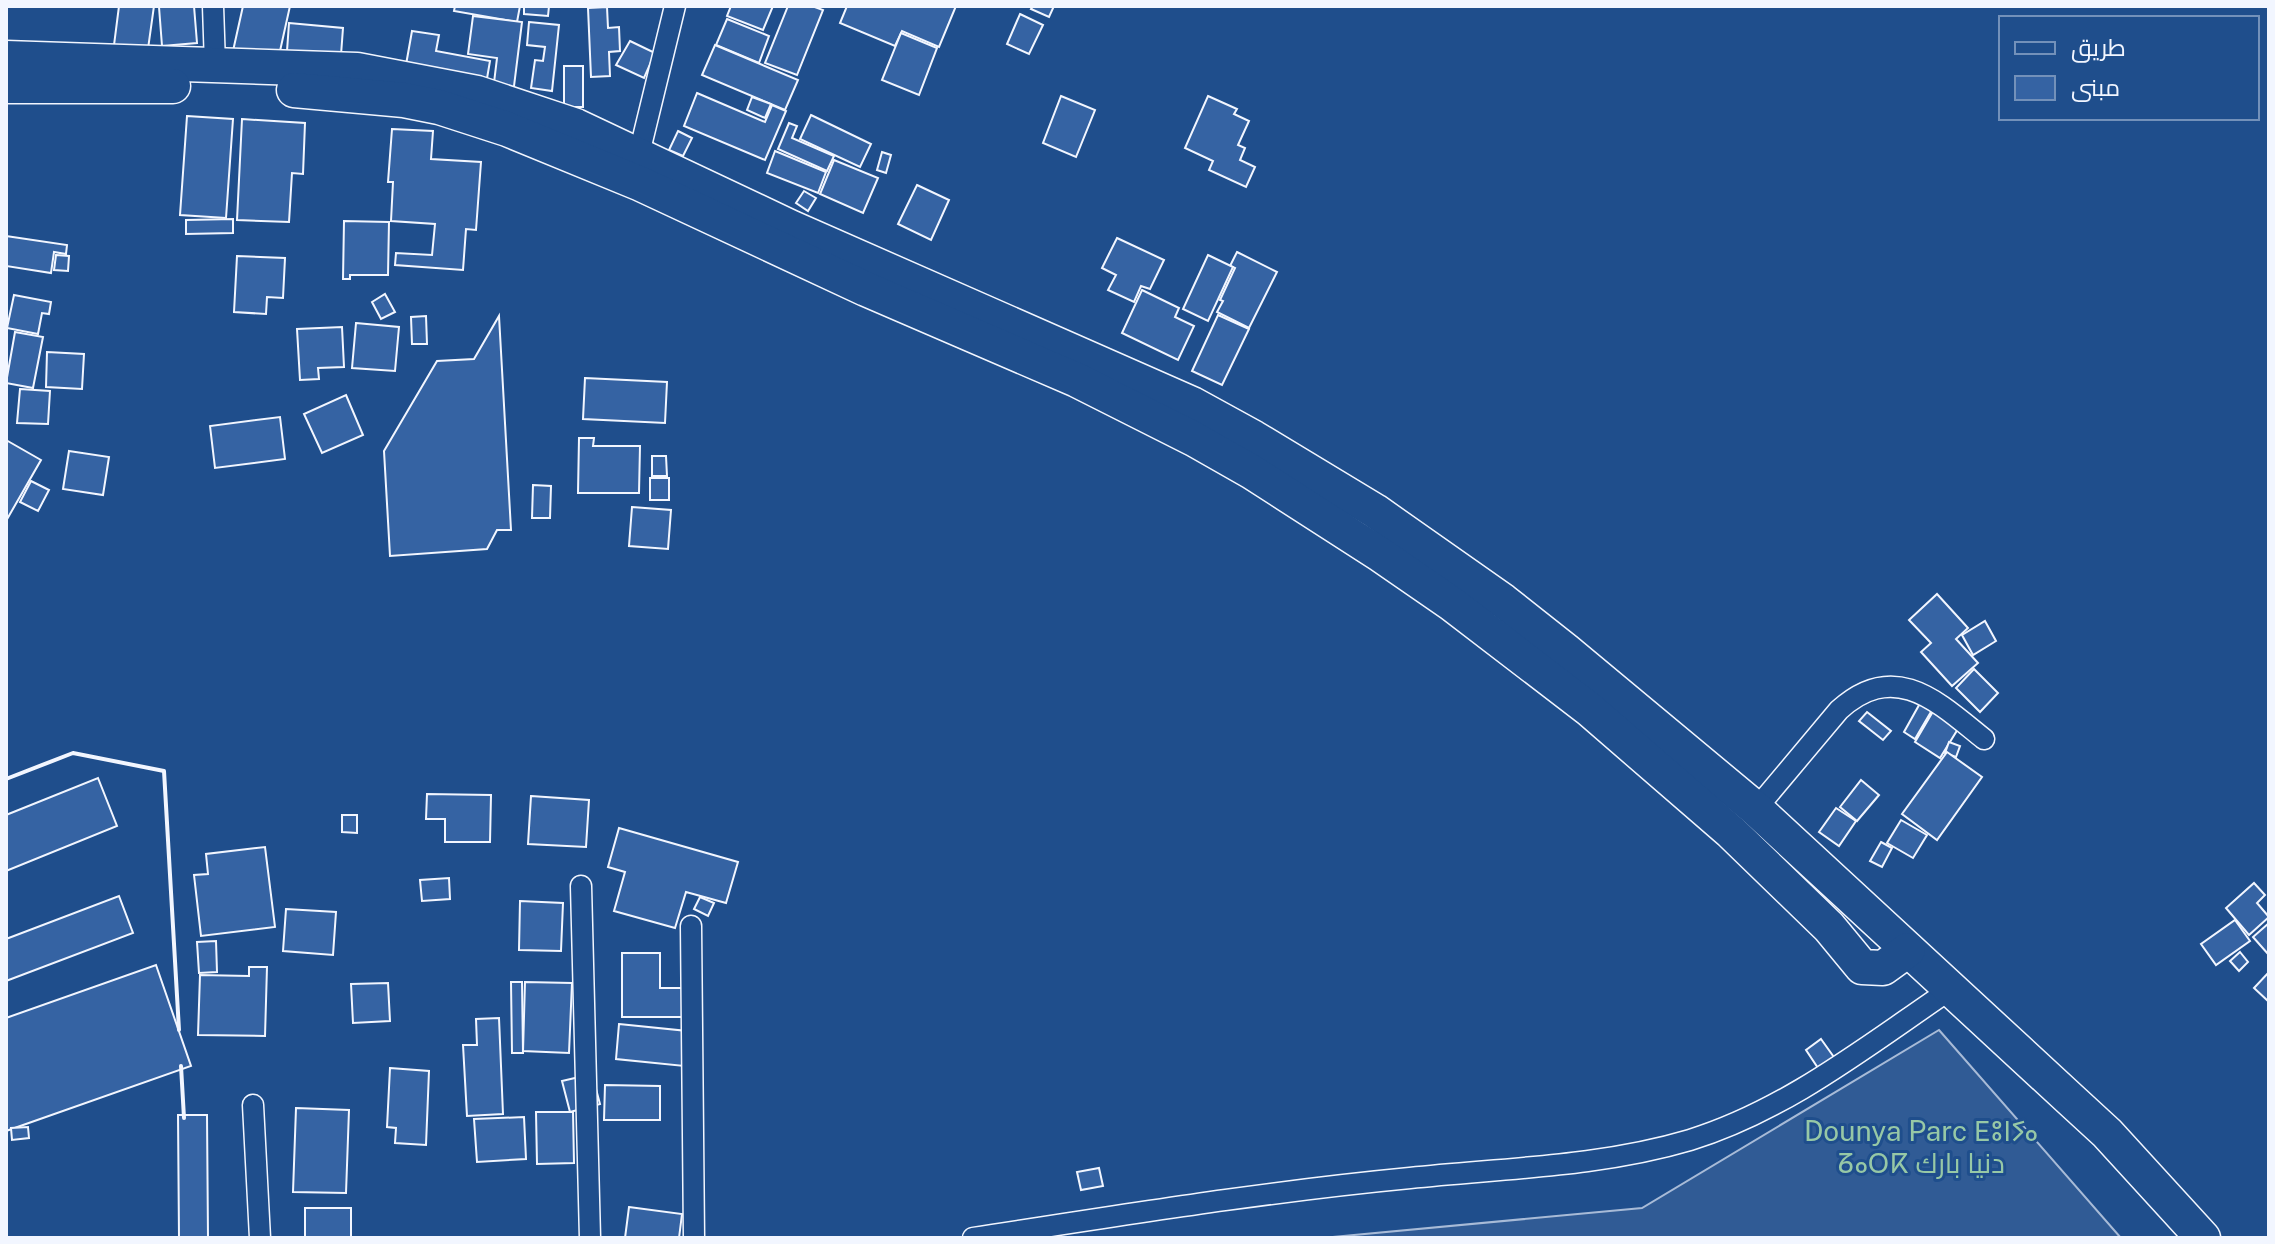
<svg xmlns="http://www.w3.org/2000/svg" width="2275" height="1244" font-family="'Public Sans',Cairo,'Noto Sans Tifinagh',sans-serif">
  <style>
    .built { fill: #305b95; stroke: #a8bbd7; stroke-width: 2 }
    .building { fill: #3563a3; stroke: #f2f6ff; stroke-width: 2 }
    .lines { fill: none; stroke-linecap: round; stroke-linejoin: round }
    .street-casing { stroke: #f2f6ff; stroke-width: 23 }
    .primary-casing { stroke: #f2f6ff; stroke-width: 37 }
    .street { stroke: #1f4e8c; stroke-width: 20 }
    .primary { stroke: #1f4e8c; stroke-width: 34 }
    .wall { stroke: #f2f6ff; stroke-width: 4 }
    .labels { text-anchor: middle; stroke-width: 6; stroke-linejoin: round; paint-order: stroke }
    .park-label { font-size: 28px; fill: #97c8a6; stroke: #1f4e8c }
  </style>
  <rect width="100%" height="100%" fill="#1f4e8c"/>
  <path class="built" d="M1939 1030 2121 1238H1322L1642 1208Z"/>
  <g class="building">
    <path d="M119 6H154L148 49 114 45Z"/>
    <path d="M194 6 197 43 162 46 159 7Z"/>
    <path d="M243 6H290L278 60 233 51Z"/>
    <path d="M455 6H520L517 22 454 11Z"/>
    <path d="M524 6H549L548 16 524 14Z"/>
    <path d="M731 6H773L763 30 727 16Z"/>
    <path d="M788 6H812L823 10 797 75 765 63Z"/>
    <path d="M847 6H956L939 47 902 31 895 46 840 23Z"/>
    <path d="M1033 6H1054L1049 17 1031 9Z"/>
    <path d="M607 7 608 28 619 27 620 51 609 52 610 76 591 77 588 8Z"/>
    <path d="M1020 14 1043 25 1029 54 1007 44Z"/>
    <path d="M473 16 522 22 513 94 493 91 497 58 468 54Z"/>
    <path d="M727 19 769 36 759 63 716 45Z"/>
    <path d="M529 22 559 25 552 91 531 88 535 60 543 61 545 47 527 45Z"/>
    <path d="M289 23 343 28 341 55 287 51Z"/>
    <path d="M412 31 439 35 436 51 490 61 485 90 404 76Z"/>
    <path d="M901 33 937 48 919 95 882 80Z"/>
    <path d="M630 41 655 53 644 78 616 65Z"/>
    <path d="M715 45 798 80 785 110 702 75Z"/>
    <rect x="564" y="66" width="19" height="41"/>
    <path d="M697 93 765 122 772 105 786 111 765 160 684 126Z"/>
    <path d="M1061 96 1095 110 1076 157 1043 143Z"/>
    <path d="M1208 96 1237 109 1234 114 1249 121 1238 145 1245 148 1240 160 1255 167 1246 187 1209 170 1213 161 1185 148Z"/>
    <path d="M752 97 771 104 765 118 747 110Z"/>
    <path d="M811 115 871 144 860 167 800 139Z"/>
    <path d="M187 116 233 119 226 218 180 215Z"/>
    <path d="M242 119 305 123 303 174 292 173 289 222 237 220Z"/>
    <path d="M789 123 797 126 792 138 834 156 827 171 778 149Z"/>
    <path d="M392 129 433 131 431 159 481 162 476 230 466 229 463 270 395 265 396 253 432 255 435 224 391 221 393 182H388Z"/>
    <path d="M678 131 692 138 683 156 669 150Z"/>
    <path d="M775 151 826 172 818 193 767 173Z"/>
    <path d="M882 152 891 155 886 173 877 170Z"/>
    <path d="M834 160 878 178 863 213 820 194Z"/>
    <path d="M917 185 949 200 931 240 898 224Z"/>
    <path d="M804 191 816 198 808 211 796 203Z"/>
    <path d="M233 219V233L186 234V220Z"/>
    <path d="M344 221 389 222 388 275H350V279H343Z"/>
    <path d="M6 236 67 245 66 254 54 252 51 273 6 266Z"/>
    <path d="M1117 238 1164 260 1150 289 1141 286 1134 302 1108 290 1116 275 1102 268Z"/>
    <path d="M1237 252 1277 272 1249 328 1217 312 1223 301 1220 300 1235 268 1230 266Z"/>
    <path d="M56 255 69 256 68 271 54 270Z"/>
    <path d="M1208 255 1233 267 1208 321 1183 309Z"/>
    <path d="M237 256 285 258 283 298 267 297 266 314 234 312Z"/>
    <path d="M1142 290 1179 308 1175 317 1194 326 1178 360 1122 333Z"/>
    <path d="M385 294 395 312 381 319 372 302Z"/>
    <path d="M14 295 51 302 49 314 42 313 38 334 7 328Z"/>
    <path d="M1218 315 1249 329 1222 385 1192 371Z"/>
    <path d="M426 316 427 344H412L411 317Z"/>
    <path d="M499 316 511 530H497L487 549 390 556 384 451 437 361 474 359Z"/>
    <path d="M356 323 399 327 395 371 352 368Z"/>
    <path d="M342 327 344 367 318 368 319 379 300 380 297 329Z"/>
    <path d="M15 332 43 337 33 388 6 383Z"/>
    <path d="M47 352 84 354 82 389 46 387Z"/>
    <path d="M585 378 667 382 665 423 583 419Z"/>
    <path d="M20 389 50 391 48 424 17 423Z"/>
    <path d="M346 395 363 435 322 453 304 414Z"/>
    <path d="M280 417 285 459 215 468 210 426Z"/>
    <path d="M579 438H594L593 446H640L639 493H578Z"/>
    <path d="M6 440 41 460 6 521Z"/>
    <path d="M69 451 109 457 103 495 63 489Z"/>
    <path d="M652 456H666L667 476H652Z"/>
    <rect x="650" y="478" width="19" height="22"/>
    <path d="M31 481 49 490 38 511 20 502Z"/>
    <path d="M533 485 551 486 550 518H532Z"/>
    <path d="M632 507 671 510 668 549 629 546Z"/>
    <path d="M1937 594 1968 628 1956 639 1978 663 1952 686 1921 652 1931 643 1909 620Z"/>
    <path d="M1985 621 1996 641 1973 655 1962 635Z"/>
    <path d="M1974 669 1998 693 1980 712 1956 688Z"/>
    <path d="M1923 698 1935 705 1915 739 1904 732Z"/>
    <path d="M1935 708 1961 724 1940 758 1915 742Z"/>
    <path d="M1867 712 1891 731 1883 740 1859 721Z"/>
    <path d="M1949 742 1960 746 1956 757 1945 753Z"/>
    <path d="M1947 752 1982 777 1937 840 1902 814Z"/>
    <path d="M98 778 117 826 6 871V815Z"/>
    <path d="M1861 780 1879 795 1857 821 1840 807Z"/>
    <path d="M427 794 491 795 490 842H445V819H426Z"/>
    <path d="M531 796 589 800 586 847 528 844Z"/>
    <path d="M1836 808 1856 821 1839 846 1819 832Z"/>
    <path d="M342 815H357V833L342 832Z"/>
    <path d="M1901 820 1927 835 1913 858 1887 843Z"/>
    <path d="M619 828 738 862 726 903 686 892 675 928 614 911 625 872 608 867Z"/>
    <path d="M1881 842 1892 848 1882 867 1870 861Z"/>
    <path d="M265 847 275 927 201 936 194 875 208 874 206 854Z"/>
    <path d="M449 878 450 899 422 901 420 880Z"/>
    <path d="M2254 883 2265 895 2257 903 2269 917 2249 935 2226 908Z"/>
    <path d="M119 896 133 933 6 981V939Z"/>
    <path d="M700 897 714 903 708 916 694 909Z"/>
    <path d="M520 901 563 903 561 951 519 950Z"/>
    <path d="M286 909 336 912 333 955 283 951Z"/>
    <path d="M2235 920 2250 941 2216 965 2201 944Z"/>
    <path d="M2269 923V954H2268L2253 937Z"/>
    <path d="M216 941 217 972 199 973 197 942Z"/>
    <path d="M2240 952 2248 962 2239 971 2230 961Z"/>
    <path d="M622 953H660V988H686V1017H622Z"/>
    <path d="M156 965 191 1066 6 1131V1018Z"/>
    <path d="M249 967H267L265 1036 198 1035 200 975 249 976Z"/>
    <path d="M2269 972V999L2268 1001 2254 988Z"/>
    <path d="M511 982H522L523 1053H512Z"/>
    <path d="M525 982 572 983 569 1053 523 1051Z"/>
    <path d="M388 983 390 1021 353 1023 351 984Z"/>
    <path d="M499 1018 503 1114 467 1116 463 1045H477L476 1019Z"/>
    <path d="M619 1024 687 1031 684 1066 616 1059Z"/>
    <path d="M1821 1039 1836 1060 1820 1071 1806 1050Z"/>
    <path d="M390 1068 429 1071 426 1145 395 1143 396 1128 387 1127Z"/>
    <path d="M592 1074 600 1104 570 1112 562 1081Z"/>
    <path d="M605 1085 660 1086V1120H604Z"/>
    <path d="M296 1108 349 1110 346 1193 293 1192Z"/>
    <path d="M536 1112H573L574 1163 537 1164Z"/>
    <path d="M178 1115H207L208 1238H179Z"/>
    <path d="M524 1117 526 1159 477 1162 474 1119Z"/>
    <path d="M28 1127 29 1138 12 1140 11 1128Z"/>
    <path d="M1099 1168 1103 1186 1081 1190 1077 1172Z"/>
    <path d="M629 1207 682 1214 679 1238H625Z"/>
    <rect x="305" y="1208" width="46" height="30"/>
  </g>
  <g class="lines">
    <g class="street-casing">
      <g id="street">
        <path d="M213 6 215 65"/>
        <path d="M639 154 675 6"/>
        <path d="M1756 809 1839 710C1895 659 1938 702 1984 739"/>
        <path d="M581 886 590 1238"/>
        <path d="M691 926 694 1238"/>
        <path d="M253 1105 260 1238"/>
        <path d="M973 1238C1118 1216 1263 1192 1410 1178 1504 1168 1599 1167 1690 1140 1787 1110 1868 1045 1951 989"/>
      </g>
    </g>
    <g class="primary-casing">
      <g id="primary">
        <path d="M6 58 357 70 477 93 576 126 792 228 1192 404 1254 438 1375 511 1503 601 1565 650 1756 809 2070 1099 2107 1133 2203 1238"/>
        <path d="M6 86H173"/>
        <path d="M294 90 404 100 439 107 507 129 641 184 866 289 1077 380 1194 439 1252 472 1381 555 1452 604 1589 709 1731 832 1829 927 1862 967 1883 968 1908 950"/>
      </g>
    </g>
    <use href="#street" class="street"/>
    <use href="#primary" class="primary"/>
    <g class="wall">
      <path d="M6 779 73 753 164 771 179 1030"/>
      <path d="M181 1066 184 1118"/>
    </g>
  </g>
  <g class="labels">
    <g class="park-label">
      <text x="1921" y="1141">Dounya Parc ⴹⵓⵏⵢⴰ<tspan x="1921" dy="32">ⵒⴰⵔⴽ دنيا بارك</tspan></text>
    </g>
  </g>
  <rect width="2275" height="1244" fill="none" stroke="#f2f6ff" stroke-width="16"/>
  <rect x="1999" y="16" width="260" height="104" fill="#1f4e8c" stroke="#7391ba" stroke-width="2"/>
  <rect x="2015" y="42" width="40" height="12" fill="#1f4e8c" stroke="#7391ba" stroke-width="2"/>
  <text x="2071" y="56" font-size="24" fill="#f2f6ff">طريق</text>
  <rect x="2015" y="76" width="40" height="24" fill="#3563a3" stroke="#7391ba" stroke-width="2"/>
  <text x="2071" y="96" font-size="24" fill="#f2f6ff">مبنى</text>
</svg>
